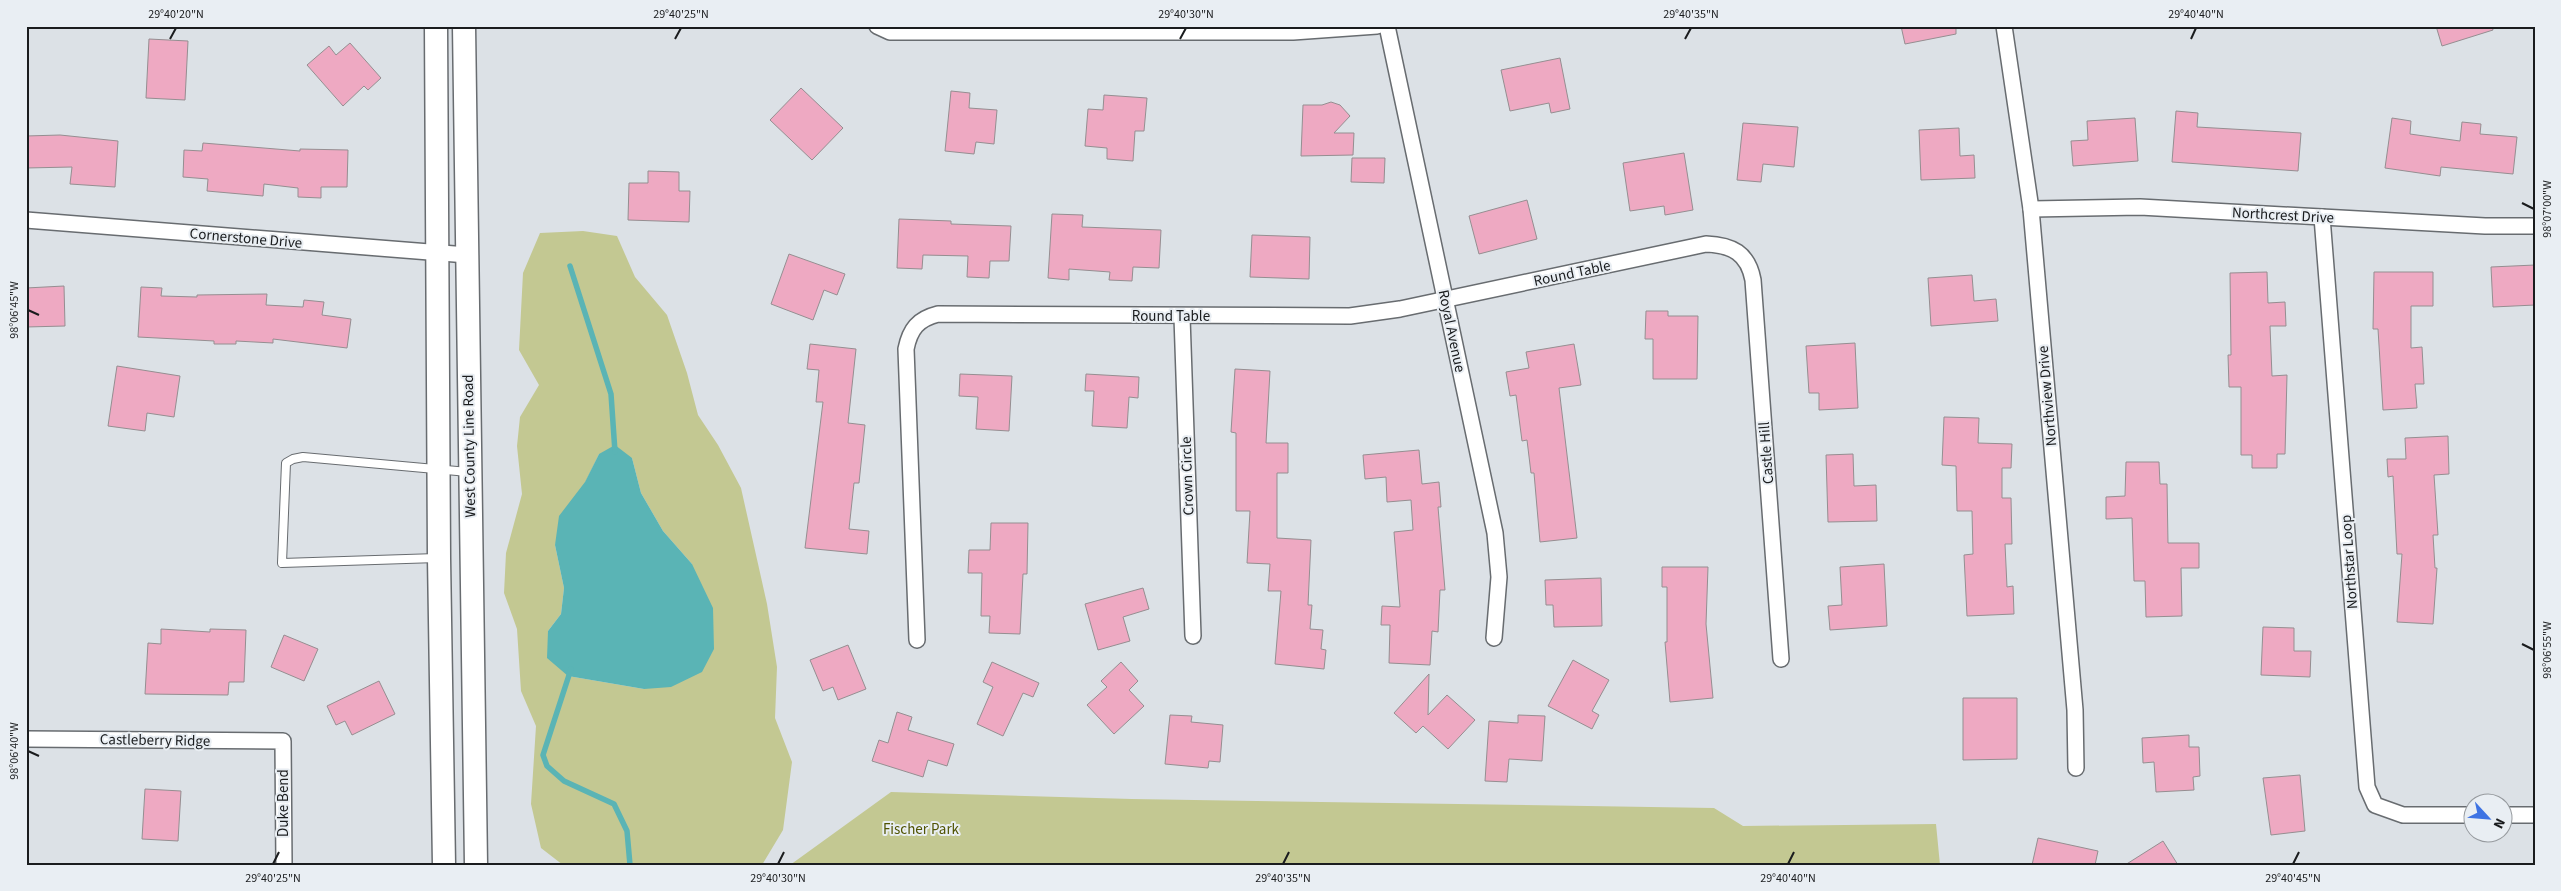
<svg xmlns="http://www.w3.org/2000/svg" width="2561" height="891" font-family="'Source Sans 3',sans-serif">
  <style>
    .green { fill: #c3c892; fill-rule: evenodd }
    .water { fill: #5ab4b5 }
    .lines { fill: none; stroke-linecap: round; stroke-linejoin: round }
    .stream { stroke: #5ab4b5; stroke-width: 5.5 }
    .building { fill: #eea9c2; stroke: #958e91 }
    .lane-casing { stroke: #686c70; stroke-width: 10 }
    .street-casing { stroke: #686c70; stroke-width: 18 }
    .secondary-casing { stroke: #686c70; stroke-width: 25 }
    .lane { stroke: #fff; stroke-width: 8 }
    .street { stroke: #fff; stroke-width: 15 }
    .secondary { stroke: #fff; stroke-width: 22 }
    .ticks { fill: none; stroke: #1a1c1e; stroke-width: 2 }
    .labels { text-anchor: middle; stroke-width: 4; stroke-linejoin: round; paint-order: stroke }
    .street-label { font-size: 15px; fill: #1a1c1e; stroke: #e9eef3 }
    .park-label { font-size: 15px; fill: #505302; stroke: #e9eef3 }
    .neatline { fill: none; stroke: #1a1c1e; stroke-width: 2 }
    .ticks-label { font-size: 12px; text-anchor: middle; fill: #1a1c1e }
  </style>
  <rect width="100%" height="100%" fill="#dce1e6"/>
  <g class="green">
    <path d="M583 231 617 236 635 277 667 315 687 373 698 415 718 445 741 488 767 604 777 667 775 718 792 762 783 830 762 865H563L541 848 531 804 536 726 521 691 517 629 504 593 506 553 522 494 517 446 520 417 539 385 519 350 523 273 540 233ZM599 454 632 458 641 493 663 531 692 564 644 689 568 676 548 631 561 614 564 588 555 545Z"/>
    <path d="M891 792 1132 799 1714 808 1743 826 1936 824 1940 865H790Z"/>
  </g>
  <path class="water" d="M615 445 632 458 641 493 663 531 692 564 713 608 714 649 702 672 671 687 644 689 568 676 547 658 548 631 561 614 564 588 555 545 559 516 585 482 599 454Z"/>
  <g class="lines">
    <g class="stream">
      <path d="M570 266 611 394 615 452"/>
      <path d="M571 669 543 755 547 766 564 781 614 804 627 831 630 865"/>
    </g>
  </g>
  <g class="building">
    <path d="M1901 26H1956V34L1905 44Z"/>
    <path d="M2436 26H2492L2493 30 2442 46Z"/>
    <path d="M149 39 188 41 185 100 146 98Z"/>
    <path d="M350 43 381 78 368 90 364 86 343 106 307 65 329 46 336 55Z"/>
    <path d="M1560 58 1570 109 1551 113 1549 103 1510 111 1501 70Z"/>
    <path d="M801 88 843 128 812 160 770 120Z"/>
    <path d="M951 91 970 93 969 108 997 110 994 144 976 142 974 154 945 151Z"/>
    <path d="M1104 95 1147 98 1144 131H1135L1133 161 1107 159V148L1085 146 1088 109 1103 110Z"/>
    <path d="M1331 102 1340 105 1350 116 1334 133H1354L1353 155 1301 156 1303 105H1322Z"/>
    <path d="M2176 111 2198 113 2197 127 2301 133 2298 171 2172 162Z"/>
    <path d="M2135 118 2138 161 2073 166 2071 141 2088 140 2087 121Z"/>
    <path d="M2392 118 2411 121 2410 134 2460 141 2462 122 2481 124 2480 134 2517 137 2513 174 2441 167 2440 176 2385 168Z"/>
    <path d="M1743 123 1798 127 1794 167 1763 164 1761 182 1737 180Z"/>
    <path d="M1959 128 1960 156 1974 155 1975 178 1921 180 1919 130Z"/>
    <path d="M60 135 118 141 115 187 70 184 72 167 26 168V136Z"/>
    <path d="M203 143 300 151V149L348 150 347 187H321V198L298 197V188L264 184 263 196 207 191 208 179 183 177 184 150 202 151Z"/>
    <path d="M1684 153 1693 210 1665 215 1664 206 1630 211 1623 163Z"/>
    <path d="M1352 158H1385L1384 183 1351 182Z"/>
    <path d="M648 171 679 172V191H690L689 222 628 220 629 183H648Z"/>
    <path d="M1527 200 1537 239 1479 254 1469 216Z"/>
    <path d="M1052 214 1083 215 1082 227 1161 230 1159 268 1133 267 1132 281 1109 280 1110 272 1069 269V280L1048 278Z"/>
    <path d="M899 219 951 221V224L1011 226 1009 261H990L989 278 967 277 968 256 923 255 922 269 897 268Z"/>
    <path d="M1252 235 1310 237 1309 279 1250 277Z"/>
    <path d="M789 254 845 274 837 295 824 290 813 320 771 304Z"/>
    <path d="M2535 265V305L2493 307 2491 267Z"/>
    <path d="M2267 272 2268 303 2285 302 2286 326H2270L2272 376 2287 375 2285 454H2277V468H2252V455H2241V387H2229L2228 355H2231L2230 273Z"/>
    <path d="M2374 272H2433V306H2411V348L2422 347 2424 384H2415L2417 408 2383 410 2378 329H2373Z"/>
    <path d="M1972 275 1974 301 1996 299 1998 321 1931 326 1928 278Z"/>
    <path d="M64 286 65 326 26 327V288Z"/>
    <path d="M141 287 162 288 161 296 197 297V295L267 294 266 305 303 307 304 300 324 302 322 315 351 319 347 348 273 339V343L236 341V344H214V341L196 340 138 337Z"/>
    <path d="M1646 311H1668V316H1698L1697 379H1653V339H1645Z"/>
    <path d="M1855 343 1858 408 1819 410V393H1809L1806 346Z"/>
    <path d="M810 344 856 349 848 423 865 425 859 483H854L849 529 869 531 867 554 805 548 823 402H816L819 370 807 369Z"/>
    <path d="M1574 344 1581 385 1559 388 1577 538 1540 542 1534 473H1531L1527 440 1522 441 1516 395 1510 396 1506 372 1529 368 1526 352Z"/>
    <path d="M117 366 180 376 174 417 147 413 145 431 108 426Z"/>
    <path d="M1235 369 1270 371 1266 443H1288V473H1277V538L1311 540 1308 605H1312L1310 629 1323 630 1321 649 1326 650 1324 669 1275 664 1281 591H1268L1270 564 1247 563 1250 511H1236V433L1231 432Z"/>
    <path d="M960 374 1012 376 1009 431 976 429 978 397 959 396Z"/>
    <path d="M1086 374 1139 377 1138 398 1129 397 1127 428 1092 426 1094 391H1085Z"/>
    <path d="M1944 417 1979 418 1978 443 2012 444 2011 468H2002V498H2011L2012 544H2005L2007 587 2013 586 2014 614 1967 616 1964 555 1973 554 1972 511H1957L1956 466 1942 465Z"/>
    <path d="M2448 436 2449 474 2434 475 2438 535H2433L2435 568H2437L2433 624 2397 622 2402 554H2397L2393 476 2388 477 2387 459H2406L2405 438Z"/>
    <path d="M1419 450 1422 484 1439 482 1441 507H1438L1445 590H1440L1438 632 1432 631 1430 665 1389 663 1390 625H1381L1382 606 1400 607 1394 532 1413 530 1411 500 1387 502 1386 477 1365 479 1363 455Z"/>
    <path d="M1853 454 1854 486 1876 485 1877 521 1828 522 1826 455Z"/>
    <path d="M2126 462H2159L2160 484H2167L2168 543H2199V568H2181L2182 616 2146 617 2145 581H2134L2132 518 2106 519V497L2125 496Z"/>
    <path d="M991 523H1028L1027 574H1023L1020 634 989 633 990 616H981L982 573H968L969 550H990Z"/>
    <path d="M1884 564 1887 626 1830 630 1828 606 1842 605 1840 567Z"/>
    <path d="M1662 567H1708L1706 624 1713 698 1670 702 1665 642H1667V587H1662Z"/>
    <path d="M1601 578 1602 626 1554 627 1553 605H1546L1545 580Z"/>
    <path d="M1143 588 1149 609 1123 617 1130 641 1098 650 1085 604Z"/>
    <path d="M2263 627 2294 628V651H2311L2310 677 2261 675Z"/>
    <path d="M161 629 210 632V629L246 630 244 682H229L228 695 145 694 148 643 161 644Z"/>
    <path d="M284 635 318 649 304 681 271 667Z"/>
    <path d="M848 645 866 689 838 700 833 687 823 691 810 660Z"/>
    <path d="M1573 660 1609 680 1592 711 1599 715 1592 729 1548 706Z"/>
    <path d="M992 662 1039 683 1033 697 1023 693 1003 736 977 724 993 687 983 682Z"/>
    <path d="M1121 662 1138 681 1129 690 1144 706 1114 734 1087 705 1107 687 1101 681Z"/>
    <path d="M1429 674 1428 715 1447 695 1475 720 1448 749 1423 726 1416 733 1394 713Z"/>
    <path d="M379 681 395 714 352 735 345 721 336 725 327 706Z"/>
    <path d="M1963 698H2017V759L1963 760Z"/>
    <path d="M897 712 912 717 908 730 954 744 947 766 928 760 923 777 872 761 879 740 888 743Z"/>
    <path d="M1170 715 1192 716 1191 722 1223 725 1220 762 1209 761 1208 768 1165 764Z"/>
    <path d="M1518 715 1545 716 1542 761 1509 759 1507 782 1485 781 1489 721 1518 723Z"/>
    <path d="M2189 735V747H2199L2200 776 2193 777 2194 790 2156 792 2154 762 2143 763 2142 738Z"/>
    <path d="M2300 775 2305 831 2271 835 2263 778Z"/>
    <path d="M145 789 181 791 178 841 142 839Z"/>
    <path d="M2038 838 2098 851 2095 865H2032Z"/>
    <path d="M2163 841 2178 865H2125Z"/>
  </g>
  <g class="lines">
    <g class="lane-casing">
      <path id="lane" d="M437 558 282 563 286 463 293 459 303 457 468 472"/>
    </g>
    <g class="street-casing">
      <g id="street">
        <path d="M877 26 890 32H1293L1377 26"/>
        <path d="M1387 26 1495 533 1499 577 1494 638"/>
        <path d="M2004 26 2031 209 2075 710 2076 768"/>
        <path d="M2031 209 2140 207 2485 226H2535"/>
        <path d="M2322 217 2367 787 2375 805 2403 815H2474"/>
        <path d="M26 220 467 255"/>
        <path d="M1182 317 1193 636"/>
        <path d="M917 640 906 349C910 329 918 319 938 314L1350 316 1400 309 1706 244C1732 245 1748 253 1753 280L1781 659"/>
        <path d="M26 739 283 741 284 865"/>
        <path d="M2504 815H2535"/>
      </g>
    </g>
    <g class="secondary-casing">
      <g id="secondary">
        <path d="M436 26 439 558 444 865"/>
        <path d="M464 26 476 865"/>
      </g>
    </g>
    <use href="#lane" class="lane"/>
    <use href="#street" class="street"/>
    <use href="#secondary" class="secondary"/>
  </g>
  <path class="ticks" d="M170 39 176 28M675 39 681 28M1180 39 1186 28M1685 39 1691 28M2191 39 2196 28M2522 203 2534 209M28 310 39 315M2522 644 2534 650M28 751 39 756M273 864 279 852M778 864 784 852M1283 864 1289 852M1788 864 1794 852M2293 864 2299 852"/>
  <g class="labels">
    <g class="street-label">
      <text transform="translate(2283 215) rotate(3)" y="5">Northcrest Drive</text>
      <text transform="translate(246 238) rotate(5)" y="5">Cornerstone Drive</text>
      <text transform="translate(1572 273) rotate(-12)" y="5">Round Table</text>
      <text x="1171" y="321">Round Table</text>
      <text transform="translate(1452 331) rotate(78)" y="5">Royal Avenue</text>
      <text transform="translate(2047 396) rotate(-95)" y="5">Northview Drive</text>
      <text transform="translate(469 446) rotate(-91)" y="5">West County Line Road</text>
      <text transform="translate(1766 453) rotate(-94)" y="5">Castle Hill</text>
      <text transform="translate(1187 476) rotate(-92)" y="5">Crown Circle</text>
      <text transform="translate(2349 562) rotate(-94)" y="5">Northstar Loop</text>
      <text transform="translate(155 740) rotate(1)" y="5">Castleberry Ridge</text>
      <text transform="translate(283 803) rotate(-90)" y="5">Duke Bend</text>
    </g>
    <g class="park-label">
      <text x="921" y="834">Fischer Park</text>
    </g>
  </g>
  <rect width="2561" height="891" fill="none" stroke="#e9eef3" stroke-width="55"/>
  <g transform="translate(2488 818) rotate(116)"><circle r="24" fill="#e9eef3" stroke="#969a9e"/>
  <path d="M0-4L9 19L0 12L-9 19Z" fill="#3e73e3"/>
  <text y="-8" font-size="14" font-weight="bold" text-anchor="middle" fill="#1a1c1e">N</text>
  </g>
  <rect x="28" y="28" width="2506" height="836" class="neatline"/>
  <g class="ticks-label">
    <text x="176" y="18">29°40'20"N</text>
    <text x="681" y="18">29°40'25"N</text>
    <text x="1186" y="18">29°40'30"N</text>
    <text x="1691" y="18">29°40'35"N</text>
    <text x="2196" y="18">29°40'40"N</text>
    <text transform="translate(2547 209) rotate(-90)" y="4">98°07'00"W</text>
    <text transform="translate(14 310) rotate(-90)" y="4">98°06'45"W</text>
    <text transform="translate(2547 650) rotate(-90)" y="4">98°06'55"W</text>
    <text transform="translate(14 751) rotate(-90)" y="4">98°06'40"W</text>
    <text x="273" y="882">29°40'25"N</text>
    <text x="778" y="882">29°40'30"N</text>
    <text x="1283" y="882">29°40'35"N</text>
    <text x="1788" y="882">29°40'40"N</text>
    <text x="2293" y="882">29°40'45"N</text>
  </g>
</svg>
